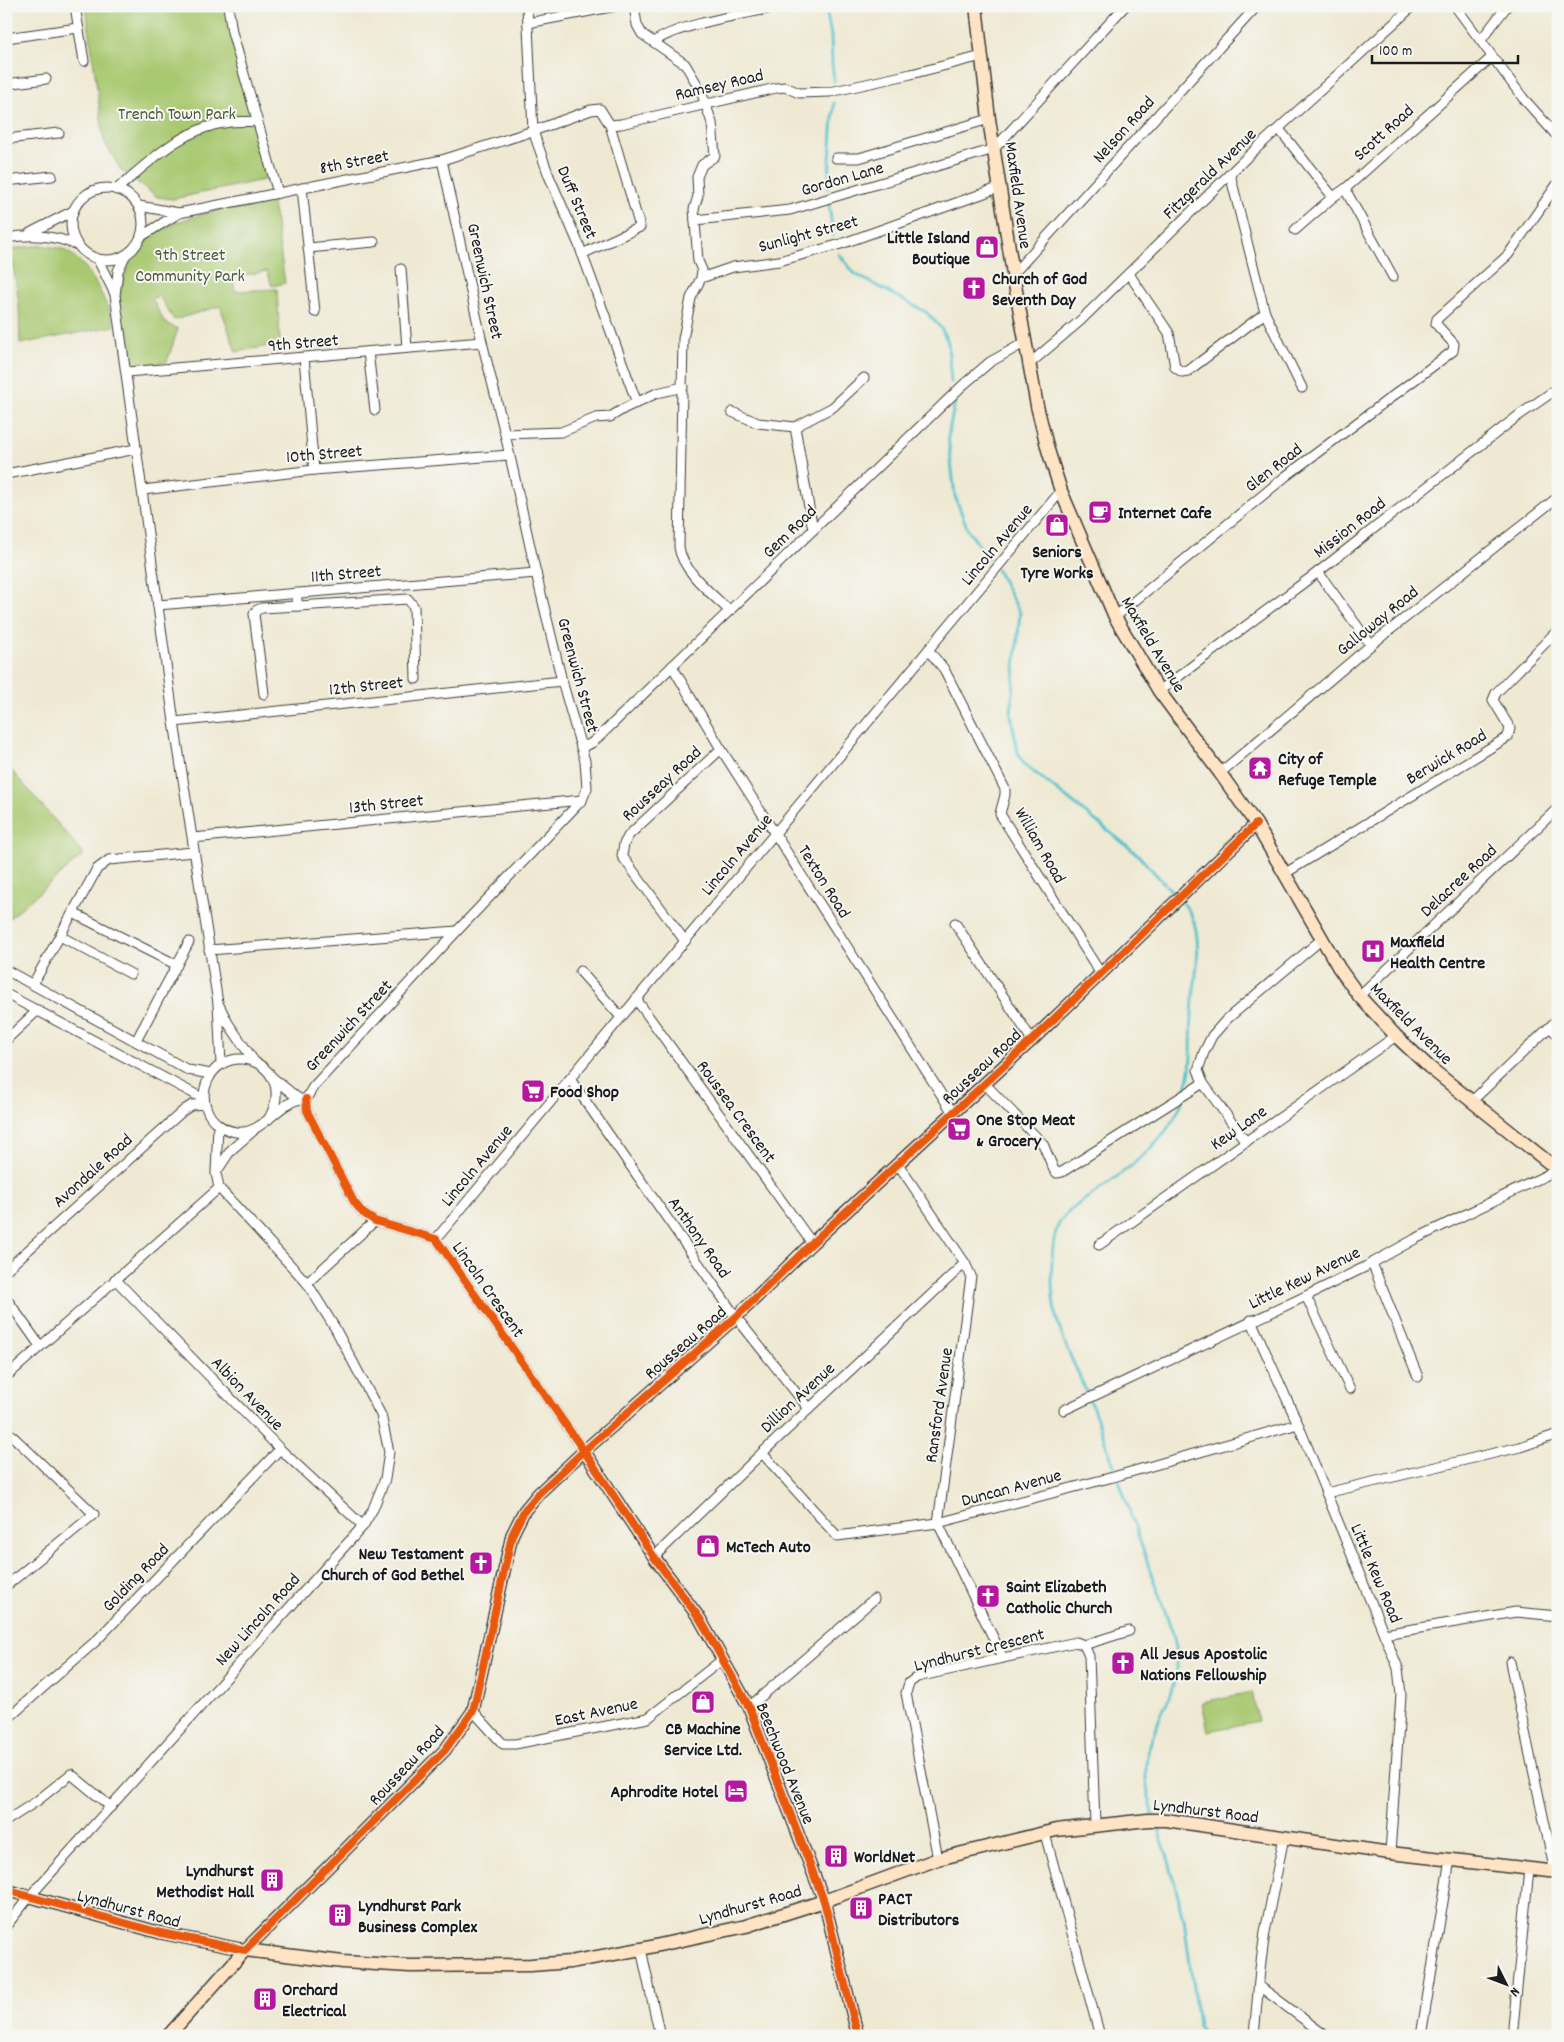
<svg xmlns="http://www.w3.org/2000/svg" width="1564" height="2042" font-family="Dekko,sans-serif">
  <style>
    .green { fill: #a9c971; stroke: #627246 }
    .lines { fill: none; stroke-linecap: round; stroke-linejoin: round }
    .stream { stroke: #55c3cb; stroke-width: 3 }
    .minor-casing { stroke: #3c3b37; stroke-width: 11 }
    .tertiary-casing { stroke: #3c3b37; stroke-width: 14 }
    .secondary-casing { stroke: #3c3b37; stroke-width: 15 }
    .minor { stroke: #fff; stroke-width: 9 }
    .tertiary { stroke: #fff; stroke-width: 11 }
    .secondary { stroke: #fee4c5; stroke-width: 12 }
    .cycleway-casing { stroke: #f6f6f2; stroke-width: 11 }
    .cycleway { stroke: #e8590c; stroke-width: 8 }
    .labels { text-anchor: middle; stroke-width: 4; stroke-linejoin: round; paint-order: stroke }
    .street-label { font-size: 18px; fill: #1c1c1c; stroke: #f6f6f2 }
    .park-label { font-size: 18px; fill: #4d593a; stroke: #f6f6f2 }
    .poi-label { font-size: 18px; font-weight: bold; fill: #1c1c1c; stroke: #f6f6f2; text-anchor: start }
  </style>
  <rect width="100%" height="100%" fill="#f6f6f2"/>
  <filter id="ink" filterUnits="userSpaceOnUse"><feTurbulence type="fractalNoise" baseFrequency=".02" numOctaves="2"/><feDisplacementMap in="SourceGraphic" scale="10" xChannelSelector="R" yChannelSelector="G"/><feConvolveMatrix kernelMatrix="1 2 1 2 8 2 1 2 1" color-interpolation-filters="sRGB"/></filter>
  <filter id="wash" filterUnits="userSpaceOnUse"><feTurbulence type="fractalNoise" baseFrequency=".0096" numOctaves="4" result="noise"/><feDisplacementMap in="SourceGraphic" scale="20" xChannelSelector="R" yChannelSelector="G"/><feGaussianBlur stdDeviation="1.12" result="paint"/><feColorMatrix in="noise" values="0 0 0 0 0 0 0 0 0 0 0 0 0 0 0 0 0 1.4 0 .05"/><feComposite in="paint" operator="in"/></filter>
  <g filter="url(#wash)">
    <rect width="100%" height="100%" fill="#efe9d3"/>
    <g class="green">
      <path d="M86 6H231L268 179 173 199 157 197 121 170 104 141Z"/>
      <path d="M272 197 285 283 272 286 267 271 233 277 235 291 277 289 280 344 236 352 220 306 174 320 159 296 152 299 165 323 178 329 167 362 126 366C124 345 118 322 119 301 121 278 136 241 159 230 194 213 235 207 272 197Z"/>
      <path d="M42 245C48 247 56 247 62 249 91 262 104 299 115 326L20 344 19 303 10 249Z"/>
      <path d="M6 764 84 854 6 921Z"/>
      <path d="M1252 1692 1258 1721 1208 1731 1202 1702Z"/>
    </g>
    <g class="lines">
      <g class="stream">
        <path d="M826 8 831 36 832 64 834 81"/>
        <path d="M828 188 834 103"/>
        <path d="M829 204 833 236"/>
        <path d="M839 254 855 274 926 312 941 328 948 342 951 382"/>
        <path d="M955 402 948 436 955 496 968 530 988 558"/>
        <path d="M997 570 1020 613 1011 714 1017 750 1024 764 1136 853 1176 896"/>
        <path d="M1180 900C1189 909 1194 918 1196 930 1201 959 1193 985 1192 1014 1190 1039 1194 1067 1185 1091"/>
        <path d="M1154 1818C1149 1798 1143 1777 1147 1757 1152 1728 1169 1704 1176 1676 1179 1661 1176 1645 1172 1630 1144 1557 1121 1482 1093 1408 1081 1375 1060 1342 1054 1306 1051 1284 1049 1239 1061 1220 1070 1208 1084 1200 1096 1192 1131 1167 1168 1141 1183 1099"/>
        <path d="M1156 1824 1167 1854 1184 1919 1198 2025 1205 2036"/>
      </g>
    </g>
  </g>
  <g filter="url(#ink)">
    <g class="lines">
      <g class="minor-casing">
        <g id="minor">
          <path d="M75 6 84 61"/>
          <path d="M228 6 232 32 278 193"/>
          <path d="M527 6 533 131 549 176 579 245 637 403"/>
          <path d="M634 6 637 25 642 34 685 64 701 91 712 123 715 156 702 165 697 177 698 196 694 209 698 261 702 270 701 278"/>
          <path d="M1455 6 1523 98 1558 137"/>
          <path d="M528 23 616 6"/>
          <path d="M6 38 78 28"/>
          <path d="M1481 40 1507 6"/>
          <path d="M654 42C677 24 751 13 782 6"/>
          <path d="M6 84 46 79"/>
          <path d="M1279 129 1333 197"/>
          <path d="M6 139 59 133"/>
          <path d="M836 158H859L989 119"/>
          <path d="M1230 174 1265 313 1302 388"/>
          <path d="M6 181 52 176"/>
          <path d="M302 188 315 312"/>
          <circle cx="107" cy="224" r="36"/>
          <path d="M1345 189 1393 277"/>
          <path d="M116 190C150 161 183 127 230 122 239 121 248 122 257 121"/>
          <path d="M139 206 179 213 442 160 533 131 591 110 600 109 610 125 621 124 776 88 785 87 799 93 830 92 911 74 982 56"/>
          <path d="M695 220 790 210 994 149 1125 6"/>
          <path d="M1295 230 1333 197 1345 189 1492 57"/>
          <path d="M30 233 73 211"/>
          <path d="M142 236 179 213"/>
          <path d="M6 238C32 234 53 235 77 245"/>
          <path d="M308 248 374 242"/>
          <path d="M582 254 640 227 610 125"/>
          <path d="M125 256 118 271 115 295 174 722 218 1003"/>
          <path d="M98 260 114 292"/>
          <path d="M401 269 407 348"/>
          <path d="M1013 274 1257 6"/>
          <path d="M1129 274 1169 333 1175 367 1182 372 1188 371 1265 313"/>
          <path d="M368 352 375 410"/>
          <path d="M304 358 314 470"/>
          <path d="M1028 365 1080 321 1246 158 1413 6"/>
          <path d="M127 372 482 342"/>
          <path d="M732 412 758 423 795 427 833 407 864 378"/>
          <path d="M795 427 813 530"/>
          <path d="M505 434 561 432 596 418 610 417 625 408 657 393 683 387"/>
          <path d="M6 474 136 449"/>
          <path d="M143 490 314 470 509 455"/>
          <path d="M1318 572 1371 645"/>
          <path d="M296 593 298 606 408 599 414 607 416 679"/>
          <path d="M158 605 536 573"/>
          <path d="M730 611C713 595 682 571 679 547L683 339 691 298 701 278 733 267 779 261 841 244 1001 187"/>
          <path d="M1115 617 1286 476 1453 351 1454 344 1436 324 1437 319 1508 255 1558 183"/>
          <path d="M928 650 944 669 1005 789V795L1000 814 1101 974"/>
          <path d="M672 666 721 749 953 1113"/>
          <path d="M1159 691 1318 572 1518 416 1558 388"/>
          <path d="M264 694 254 614 257 610 262 608 298 606"/>
          <path d="M174 722 562 681"/>
          <path d="M582 746C591 746 596 739 603 733L962 386 990 362 1024 343"/>
          <path d="M1220 773 1371 645 1558 497"/>
          <path d="M193 838 582 800"/>
          <path d="M1284 874 1508 737 1510 728 1493 700 1496 693 1558 630"/>
          <path d="M73 913 177 965"/>
          <path d="M955 923 1032 1040"/>
          <path d="M60 936 131 974"/>
          <path d="M685 941 622 856 624 844 629 835 721 749"/>
          <path d="M209 950 457 931"/>
          <path d="M6 970 188 1070 211 1074"/>
          <path d="M580 971 621 1017"/>
          <path d="M33 984 97 869 109 860 193 852"/>
          <path d="M6 994 204 1099"/>
          <path d="M1359 996 1558 808"/>
          <path d="M636 999 812 1243"/>
          <path d="M1550 1027 1558 1035"/>
          <path d="M6 1040 38 1010"/>
          <path d="M136 1041 189 942"/>
          <path d="M221 1065 218 1003 228 1023 254 1061"/>
          <path d="M273 1078 299 1099"/>
          <path d="M570 1079 736 1317 809 1409"/>
          <path d="M985 1084 1043 1144 1054 1170 1057 1173 1062 1172 1203 1083"/>
          <path d="M306 1099 313 1087 457 931 582 800 587 788 585 761 562 681 536 573 505 434 482 342 442 160"/>
          <path d="M306 1099 307 1111 354 1202 363 1213 375 1221 436 1239 584 1451"/>
          <path d="M1471 1102 1558 1019"/>
          <path d="M268 1120C300 1067 229 1036 208 1080 203 1090 203 1100 207 1110 212 1122 223 1130 236 1132 265 1136 278 1098 306 1099"/>
          <path d="M218 1125 216 1173 219 1188"/>
          <path d="M1246 1142 1203 1083 1198 1070 1204 1052 1212 1036 1227 1019 1322 939"/>
          <path d="M898 1164 965 1263 971 1276 938 1523 1003 1658"/>
          <path d="M217 1171 231 1150 253 1131"/>
          <path d="M436 1239 1061 491"/>
          <path d="M1099 1245 1396 1036"/>
          <path d="M1372 1263 1418 1377"/>
          <path d="M6 1270 184 1110 192 1105 205 1104"/>
          <path d="M115 1279 280 1449 363 1526"/>
          <path d="M307 1283 375 1221"/>
          <path d="M1306 1296 1350 1389"/>
          <path d="M6 1298 40 1346"/>
          <path d="M1251 1320 1298 1424 1398 1668 1401 1695 1390 1853"/>
          <path d="M6 1377 219 1188"/>
          <path d="M1064 1410 1306 1296 1365 1267 1415 1239 1557 1170"/>
          <path d="M6 1430 94 1514 6 1586"/>
          <path d="M762 1453 837 1536 938 1523 1113 1477 1298 1424"/>
          <path d="M1326 1493 1520 1447 1558 1434"/>
          <path d="M654 1557 762 1453 965 1263"/>
          <path d="M1384 1634 1516 1612 1558 1616"/>
          <path d="M1084 1645 1129 1631"/>
          <path d="M1510 1662 1555 1872"/>
          <path d="M749 1707 874 1599"/>
          <path d="M473 1711 503 1744H515L648 1718 723 1659"/>
          <path d="M6 1720 97 1640 280 1449"/>
          <path d="M6 1821 37 1801 71 1774 111 1807"/>
          <path d="M1045 1834 1100 2036"/>
          <path d="M938 1859 906 1693 909 1683 917 1677 1076 1642 1084 1645 1089 1656 1095 1824"/>
          <path d="M6 1926 30 1896 363 1526 373 1509 385 1479 389 1452 381 1415 335 1328 307 1283 219 1188"/>
          <path d="M641 1949 660 2036"/>
          <path d="M1259 1986 1326 2036"/>
          <path d="M1513 2027 1529 1869"/>
          <path d="M173 2030 182 2036"/>
          <path d="M1254 2036 1260 1969 1265 1932 1284 1837"/>
          <path d="M1421 2036 1450 1859"/>
        </g>
      </g>
      <g class="tertiary-casing">
        <g id="tertiary">
          <path d="M584 1451 654 1557 700 1619 749 1707 824 1901 858 2036"/>
          <path d="M6 1890 161 1933 245 1950 445 1750 473 1711 512 1535 524 1511 539 1493 584 1451 736 1317 812 1243 1032 1040 1256 824"/>
        </g>
      </g>
      <g class="secondary-casing">
        <g id="secondary">
          <path d="M976 6 989 119 1013 274 1037 406 1048 450 1061 491 1115 617 1159 691 1220 773 1256 824 1339 968 1359 996 1396 1036 1429 1067 1558 1170"/>
          <path d="M168 2036 245 1950 343 1962 410 1966 531 1965 570 1962 641 1949 746 1926 824 1901 938 1859 1056 1830 1148 1820H1166L1390 1853 1558 1872"/>
        </g>
      </g>
      <use href="#minor" class="minor"/>
      <use href="#tertiary" class="tertiary"/>
      <use href="#secondary" class="secondary"/>
      <g class="cycleway-casing">
        <g id="cycleway">
          <path d="M306 1099 307 1111 354 1202 363 1213 375 1221 436 1239 584 1451 654 1557 700 1619 749 1707 824 1901 858 2036"/>
          <path d="M6 1890 161 1933 245 1950 445 1750 473 1711 512 1535 524 1511 539 1493 584 1451 736 1317 812 1243 1032 1040 1256 824"/>
        </g>
      </g>
      <use href="#cycleway" class="cycleway"/>
    </g>
  </g>
  <defs>
    <g id="shop-square" transform="scale(1.25)"><rect x="-9" y="-9" width="18" height="18" rx="4" fill="#b5179e" stroke="#f6f6f2"/><path d="M-5-2.5h2.3a2.7 3.5 0 0 1 5.4 0H5L5.5 6h-11ZM-1.5-2.5h3a1.5 2.3 0 0 0-3 0Z" fill="#fff"/></g>
    <g id="church-square" transform="scale(1.25)"><rect x="-9" y="-9" width="18" height="18" rx="4" fill="#b5179e" stroke="#f6f6f2"/><path d="M-1.2-6h2.4v3.5h3.3v2.4h-3.3V6h-2.4V-.1h-3.3v-2.4h3.3Z" fill="#fff"/></g>
    <g id="cafe-square" transform="scale(1.25)"><rect x="-9" y="-9" width="18" height="18" rx="4" fill="#b5179e" stroke="#f6f6f2"/><path d="M-5.5-4.5H6V0H3Q3 3.5 0 3.5H-2.5Q-5.5 3.5-5.5 0ZM3-3.2v2h1.7v-2ZM-6 4.5H4V6H-6Z" fill="#fff"/></g>
    <g id="temple-square" transform="scale(1.25)"><rect x="-9" y="-9" width="18" height="18" rx="4" fill="#b5179e" stroke="#f6f6f2"/><path d="M0-6L5-2H3V0L6.5 2.5H4V6H1.5V3h-3V6H-4V2.5H-6.5L-3 0V-2H-5Z" fill="#fff"/></g>
    <g id="hospital-square" transform="scale(1.25)"><rect x="-9" y="-9" width="18" height="18" rx="4" fill="#b5179e" stroke="#f6f6f2"/><path d="M-5-5h3v3.5h4V-5h3V5h-3V1.5h-4V5h-3Z" fill="#fff"/></g>
    <g id="supermarket-square" transform="scale(1.25)"><rect x="-9" y="-9" width="18" height="18" rx="4" fill="#b5179e" stroke="#f6f6f2"/><path d="M-6-5.5h2.5l.6 2H6L4.5 2H-2.5L-4.4-4H-6ZM-1.5 3.2a1.3 1.3 0 1 0 .1 0ZM3 3.2a1.3 1.3 0 1 0 .1 0Z" fill="#fff"/></g>
    <g id="hotel-square" transform="scale(1.25)"><rect x="-9" y="-9" width="18" height="18" rx="4" fill="#b5179e" stroke="#f6f6f2"/><path d="M-6-4.5h1.5V1H6V5H4.5V3h-9V5H-6ZM-4 0a1.8 1.8 0 1 1 3.6 0ZM.5 0V-2.5h3Q6-2.5 6 0Z" fill="#fff"/></g>
    <g id="building-square" transform="scale(1.25)"><rect x="-9" y="-9" width="18" height="18" rx="4" fill="#b5179e" stroke="#f6f6f2"/><path d="M-4-6H4V6H1V3H-1V6H-4ZM-2.5-4.3h1.7v1.8h-1.7ZM.8-4.3h1.7v1.8H.8ZM-2.5-1h1.7V.8h-1.7ZM.8-1h1.7V.8H.8Z" fill="#fff"/></g>
  </defs>
  <g fill-rule="evenodd">
    <use href="#shop-square" x="987" y="247"/>
    <use href="#church-square" x="974" y="288"/>
    <use href="#cafe-square" x="1100" y="512"/>
    <use href="#shop-square" x="1057" y="525"/>
    <use href="#temple-square" x="1260" y="768"/>
    <use href="#hospital-square" x="1373" y="951"/>
    <use href="#supermarket-square" x="533" y="1091"/>
    <use href="#supermarket-square" x="959" y="1129"/>
    <use href="#shop-square" x="708" y="1546"/>
    <use href="#church-square" x="481" y="1563"/>
    <use href="#church-square" x="988" y="1596"/>
    <use href="#church-square" x="1123" y="1663"/>
    <use href="#shop-square" x="703" y="1702"/>
    <use href="#hotel-square" x="736" y="1791"/>
    <use href="#building-square" x="836" y="1856"/>
    <use href="#building-square" x="272" y="1880"/>
    <use href="#building-square" x="861" y="1908"/>
    <use href="#building-square" x="340" y="1915"/>
    <use href="#building-square" x="265" y="1999"/>
  </g>
  <g class="labels">
    <g class="street-label">
      <text transform="translate(719 84) rotate(-13)" y="6">Ramsey Road</text>
      <text transform="translate(1123 129) rotate(-48)" y="6">Nelson Road</text>
      <text transform="translate(1383 132) rotate(-42)" y="6">Scott Road</text>
      <text transform="translate(354 161) rotate(-11)" y="6">8th Street</text>
      <text transform="translate(1209 173) rotate(-44)" y="6">Fitzgerald Avenue</text>
      <text transform="translate(842 178) rotate(-16)" y="6">Gordon Lane</text>
      <text transform="translate(1019 195) rotate(82)" y="6">Maxfield Avenue</text>
      <text transform="translate(578 202) rotate(67)" y="6">Duff Street</text>
      <text transform="translate(808 233) rotate(-15)" y="6">Sunlight Street</text>
      <text transform="translate(486 281) rotate(78)" y="6">Greenwich Street</text>
      <text transform="translate(303 342) rotate(-5)" y="6">9th Street</text>
      <text transform="translate(324 453) rotate(-5)" y="6">10th Street</text>
      <text transform="translate(1273 467) rotate(-38)" y="6">Glen Road</text>
      <text transform="translate(1349 527) rotate(-38)" y="6">Mission Road</text>
      <text transform="translate(789 531) rotate(-44)" y="6">Gem Road</text>
      <text transform="translate(996 544) rotate(-50)" y="6">Lincoln Avenue</text>
      <text transform="translate(346 573) rotate(-5)" y="6">11th Street</text>
      <text transform="translate(1377 620) rotate(-39)" y="6">Galloway Road</text>
      <text transform="translate(1154 644) rotate(59)" y="6">Maxfield Avenue</text>
      <text transform="translate(579 675) rotate(75)" y="6">Greenwich Street</text>
      <text transform="translate(366 685) rotate(-6)" y="6">12th Street</text>
      <text transform="translate(1446 756) rotate(-31)" y="6">Berwick Road</text>
      <text transform="translate(661 783) rotate(-43)" y="6">Rousseay Road</text>
      <text transform="translate(386 803) rotate(-6)" y="6">13th Street</text>
      <text transform="translate(1041 845) rotate(60)" y="6">William Road</text>
      <text transform="translate(736 854) rotate(-50)" y="6">Lincoln Avenue</text>
      <text transform="translate(1458 880) rotate(-43)" y="6">Delacree Road</text>
      <text transform="translate(825 881) rotate(58)" y="6">Texton Road</text>
      <text transform="translate(1412 1023) rotate(45)" y="6">Maxfield Avenue</text>
      <text transform="translate(348 1025) rotate(-47)" y="6">Greenwich Street</text>
      <text transform="translate(981 1066) rotate(-43)" y="6">Rousseau Road</text>
      <text transform="translate(737 1111) rotate(54)" y="6">Roussea Crescent</text>
      <text transform="translate(1238 1127) rotate(-35)" y="6">Kew Lane</text>
      <text transform="translate(476 1165) rotate(-50)" y="6">Lincoln Avenue</text>
      <text transform="translate(92 1170) rotate(-42)" y="6">Avondale Road</text>
      <text transform="translate(700 1237) rotate(55)" y="6">Anthony Road</text>
      <text transform="translate(1304 1277) rotate(-26)" y="6">Little Kew Avenue</text>
      <text transform="translate(489 1289) rotate(55)" y="6">Lincoln Crescent</text>
      <text transform="translate(685 1342) rotate(-41)" y="6">Rousseau Road</text>
      <text transform="translate(248 1393) rotate(46)" y="6">Albion Avenue</text>
      <text transform="translate(797 1397) rotate(-43)" y="6">Dillion Avenue</text>
      <text transform="translate(938 1405) rotate(-82)" y="6">Ransford Avenue</text>
      <text transform="translate(1011 1487) rotate(-15)" y="6">Duncan Avenue</text>
      <text transform="translate(1377 1573) rotate(67)" y="6">Little Kew Road</text>
      <text transform="translate(135 1577) rotate(-46)" y="6">Golding Road</text>
      <text transform="translate(257 1619) rotate(-48)" y="6">New Lincoln Road</text>
      <text transform="translate(979 1649) rotate(-14)" y="6">Lyndhurst Crescent</text>
      <text transform="translate(596 1711) rotate(-12)" y="6">East Avenue</text>
      <text transform="translate(786 1763) rotate(68)" y="6">Beechwood Avenue</text>
      <text transform="translate(406 1765) rotate(-47)" y="6">Rousseau Road</text>
      <text transform="translate(1206 1810) rotate(7)" y="6">Lyndhurst Road</text>
      <text transform="translate(750 1904) rotate(-16)" y="6">Lyndhurst Road</text>
      <text transform="translate(129 1908) rotate(15)" y="6">Lyndhurst Road</text>
    </g>
    <g class="park-label">
      <text x="177" y="119">Trench Town Park</text>
      <text x="190" y="260">9th Street<tspan x="190" dy="21">Community Park</tspan></text>
    </g>
    <g class="poi-label">
      <text x="970" y="243" text-anchor="end">Little Island<tspan x="970" dy="21">Boutique</tspan></text>
      <text x="992" y="284">Church of God<tspan x="992" dy="21">Seventh Day</tspan></text>
      <text x="1118" y="518">Internet Cafe</text>
      <text x="1057" y="557" text-anchor="middle">Seniors<tspan x="1057" dy="21">Tyre Works</tspan></text>
      <text x="1278" y="764">City of<tspan x="1278" dy="21">Refuge Temple</tspan></text>
      <text x="1390" y="947">Maxfield<tspan x="1390" dy="21">Health Centre</tspan></text>
      <text x="550" y="1097">Food Shop</text>
      <text x="976" y="1125">One Stop Meat<tspan x="976" dy="21">&amp; Grocery</tspan></text>
      <text x="726" y="1552">McTech Auto</text>
      <text x="464" y="1559" text-anchor="end">New Testament<tspan x="464" dy="21">Church of God Bethel</tspan></text>
      <text x="1006" y="1592">Saint Elizabeth<tspan x="1006" dy="21">Catholic Church</tspan></text>
      <text x="1140" y="1659">All Jesus Apostolic<tspan x="1140" dy="21">Nations Fellowship</tspan></text>
      <text x="703" y="1734" text-anchor="middle">CB Machine<tspan x="703" dy="21">Service Ltd.</tspan></text>
      <text x="718" y="1797" text-anchor="end">Aphrodite Hotel</text>
      <text x="854" y="1862">WorldNet</text>
      <text x="254" y="1876" text-anchor="end">Lyndhurst<tspan x="254" dy="21">Methodist Hall</tspan></text>
      <text x="878" y="1904">PACT<tspan x="878" dy="21">Distributors</tspan></text>
      <text x="358" y="1911">Lyndhurst Park<tspan x="358" dy="21">Business Complex</tspan></text>
      <text x="282" y="1995">Orchard<tspan x="282" dy="21">Electrical</tspan></text>
    </g>
  </g>
  <rect width="1564" height="2042" fill="none" stroke="#f6f6f2" stroke-width="25"/>
  <g transform="translate(1506 1984) rotate(132)" stroke="#f6f6f2" stroke-width="4" paint-order="stroke">
  <path d="M0-4L9 19L0 12L-9 19Z" fill="#1c1c1c"/>
  <text y="-8" font-size="14" font-weight="bold" text-anchor="middle" fill="#1c1c1c">N</text>
  </g>
  <path d="M1372 55v8h146v-8" fill="none" stroke="#1c1c1c" stroke-width="2.5"/>
  <text x="1379" y="55" font-size="15" fill="#1c1c1c" stroke="#f6f6f2" stroke-width="4" paint-order="stroke">100 m</text>
</svg>
